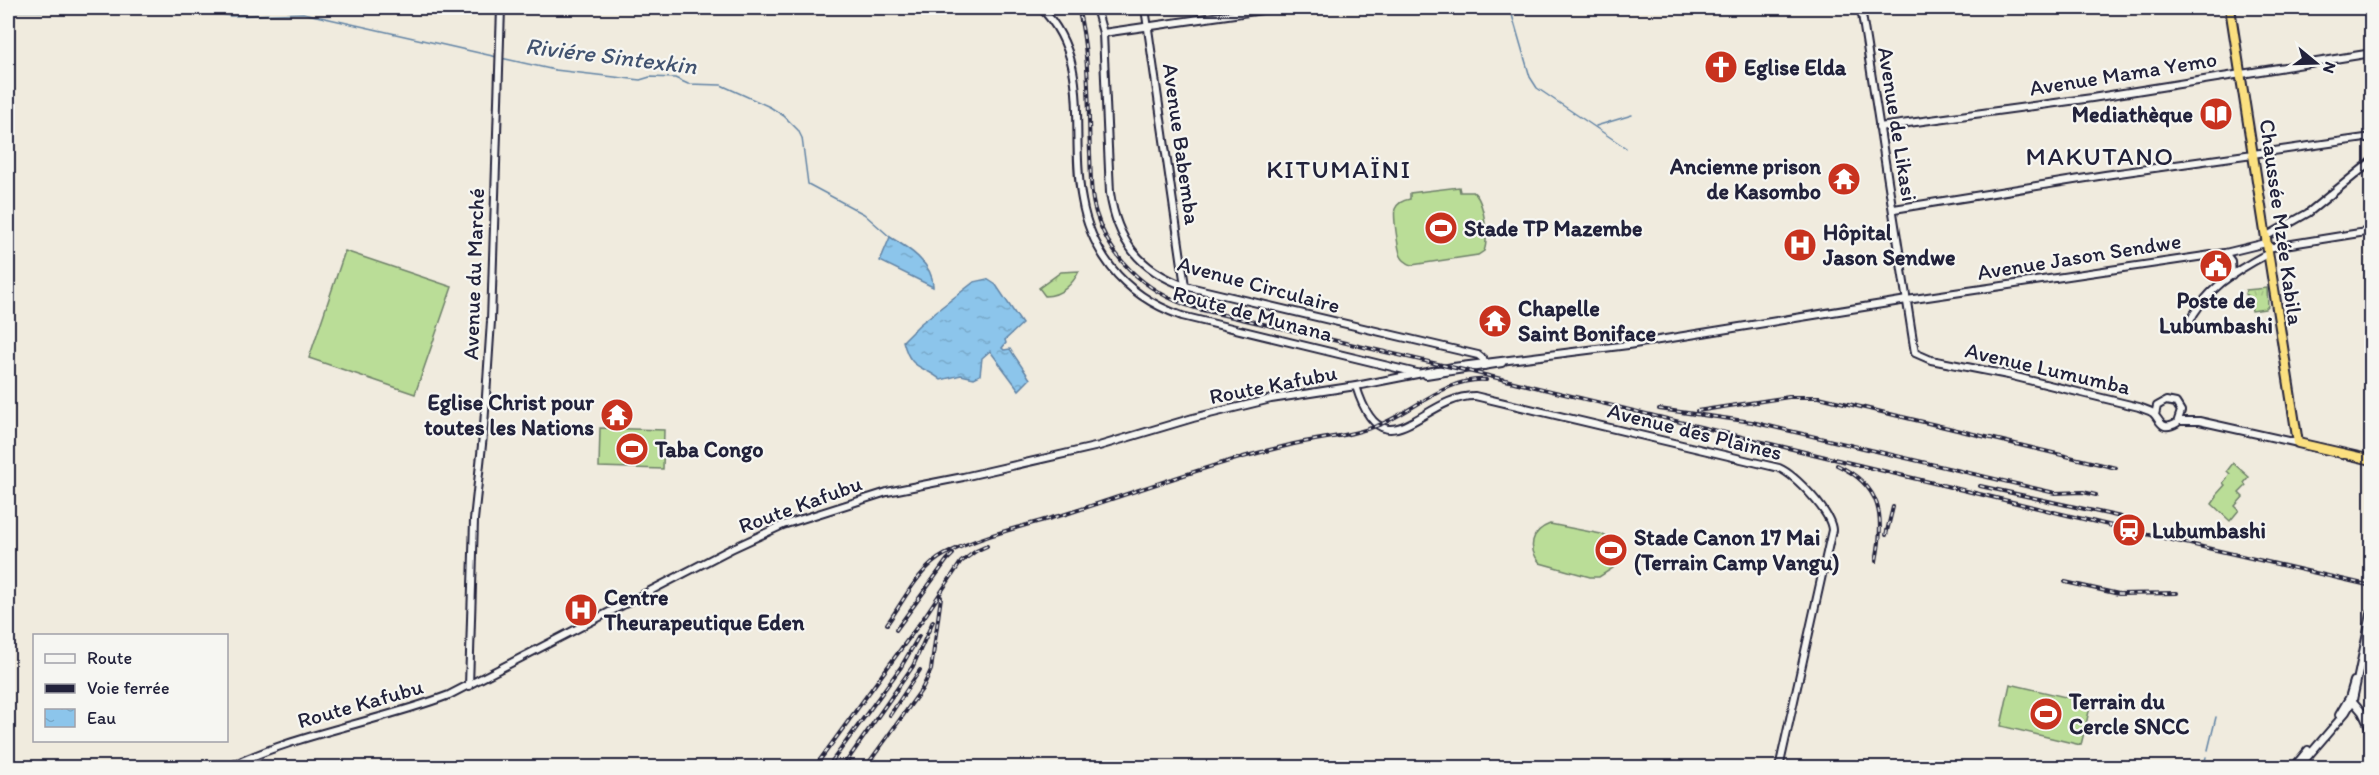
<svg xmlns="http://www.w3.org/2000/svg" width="2379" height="775" font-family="Itim,sans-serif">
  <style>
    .grass { fill: #badd97; stroke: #6e8069; stroke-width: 1.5 }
    .park { fill: url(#park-tufts); stroke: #6e8069; stroke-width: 1.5 }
    .water { fill: url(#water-ripples); stroke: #6284a5; stroke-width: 1.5 }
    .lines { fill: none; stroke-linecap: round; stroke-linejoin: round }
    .stream { stroke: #6284a5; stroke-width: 1.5 }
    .secondary-casing { stroke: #22223b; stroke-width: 10 }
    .highway-casing { stroke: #22223b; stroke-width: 12 }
    .secondary { stroke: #f6f6f2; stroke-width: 6 }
    .highway { stroke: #fbe080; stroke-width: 8 }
    .rail-casing { stroke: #22223b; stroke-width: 4 }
    .rail { stroke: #f6f6f2; stroke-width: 1.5; stroke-dasharray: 4.5; stroke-linecap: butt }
    .labels { text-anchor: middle; stroke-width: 4.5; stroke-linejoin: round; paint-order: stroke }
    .poi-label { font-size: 22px; font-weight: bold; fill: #22223b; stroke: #f6f6f2; text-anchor: start }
    .street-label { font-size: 22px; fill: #22223b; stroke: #f6f6f2 }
    .water-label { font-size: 24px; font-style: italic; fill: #425370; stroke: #f6f6f2 }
    .quarter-label { font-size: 26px; letter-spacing: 1.5px; fill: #22223b; stroke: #f6f6f2 }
  </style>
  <defs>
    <pattern id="park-tufts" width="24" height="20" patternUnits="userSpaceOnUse" patternTransform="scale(1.5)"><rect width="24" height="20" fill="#badd97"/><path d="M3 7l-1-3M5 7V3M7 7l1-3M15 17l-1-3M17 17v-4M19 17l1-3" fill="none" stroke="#a0bd83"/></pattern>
    <pattern id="water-ripples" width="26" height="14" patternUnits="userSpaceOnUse" patternTransform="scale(1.5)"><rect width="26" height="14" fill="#8cc5eb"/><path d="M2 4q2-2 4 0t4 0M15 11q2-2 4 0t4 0" fill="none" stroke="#78a9ca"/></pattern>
  </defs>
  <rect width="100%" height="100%" fill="#f0ebde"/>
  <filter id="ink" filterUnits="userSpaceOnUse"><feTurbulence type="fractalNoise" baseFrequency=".0167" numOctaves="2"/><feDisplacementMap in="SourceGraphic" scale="12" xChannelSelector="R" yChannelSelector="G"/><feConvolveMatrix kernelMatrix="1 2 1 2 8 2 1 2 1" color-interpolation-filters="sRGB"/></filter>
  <g filter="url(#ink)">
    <g class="grass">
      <path d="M1459 187 1460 192H1473C1484 199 1489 239 1484 251L1478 255 1412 265C1407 263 1403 261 1401 256 1398 250 1393 215 1395 209 1398 202 1404 200 1410 199V193Z"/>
      <path d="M345 251 452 287 415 394 309 358Z"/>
      <path d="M600 428 664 430 663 469 599 467Z"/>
      <path d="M2233 463 2249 477 2244 483 2246 486 2239 493 2243 497 2235 506 2239 510 2230 521 2212 504 2217 497 2216 495 2225 485 2223 483 2230 474 2227 471Z"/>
      <path d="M1550 524 1601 534 1609 538 1618 552 1613 568 1599 577H1590L1540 563C1527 548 1531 531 1550 524Z"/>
      <path d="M2010 684 2091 703 2081 745 2001 726Z"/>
    </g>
    <g class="park">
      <path d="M1079 271C1073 284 1061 296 1045 296L1039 288 1061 272Z"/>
      <path d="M2267 288 2268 306 2265 309 2252 311 2249 296 2245 294 2246 290Z"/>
    </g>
    <g class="water">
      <path d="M890 237C907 247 934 264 933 287L880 261Z"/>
      <path d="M987 279 996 285 1022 324 1005 340 1006 343 1002 348 1004 350 1010 349 1030 379 1019 390 990 351 982 358 980 375 974 378 961 375 941 380C922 364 911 372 903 341L920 324 974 282Z"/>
    </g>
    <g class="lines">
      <g class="stream">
        <path d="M1510 8 1530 77 1537 88 1626 148"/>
        <path d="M8 11 217 13 230 16 303 13 497 57"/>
        <path d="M501 58 555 70 640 80 650 77 675 78 688 84 721 85 770 107 784 116 798 130 802 138 808 184 864 214 890 237"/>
        <path d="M1596 126 1632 115"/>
        <path d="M2208 750 2216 717"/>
        <path d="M2203 768 2206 757"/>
      </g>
      <g class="secondary-casing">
        <g id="secondary">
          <path d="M1041 8C1094 61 1069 135 1082 200 1086 224 1096 247 1111 267 1129 290 1154 306 1182 316L1417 373"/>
          <path d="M1096 8 1103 33 1110 193C1117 240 1139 270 1185 286L1478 355 1483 359 1484 366"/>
          <path d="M1145 8 1185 286"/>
          <path d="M1861 8 1915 353 1931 360 2008 375 2139 407C2143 409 2149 410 2153 413 2161 421 2161 432 2177 423L2181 411 2176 403 2166 401 2157 406 2155 415"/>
          <path d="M1103 33 1276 8"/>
          <path d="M1879 127 2092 98 2372 53"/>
          <path d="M1894 209 2105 175 2372 137"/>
          <path d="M2265 237 2308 213 2372 161"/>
          <path d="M2267 248 2372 231"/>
          <path d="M2225 253 2231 261 2232 276"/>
          <path d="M2188 325C2204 290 2235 271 2267 254"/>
          <path d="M1426 375 1502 363"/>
          <path d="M1356 386C1384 477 1423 395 1475 396L1779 468C1795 475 1831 512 1832 530L1779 768"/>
          <path d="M2179 421H2199L2298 443"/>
          <path d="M469 686 474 520 484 426 491 321 501 8"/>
          <path d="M2352 700 2362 712 2372 733"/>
          <path d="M2339 715 2349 698 2354 681"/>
          <path d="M227 768C298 733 375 723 449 695L731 549 783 525 887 492 963 477 1099 446 1193 418 1271 399 1356 386 1453 367 1628 345 1907 300 2225 253 2266 243"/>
          <path d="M2293 768 2308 750"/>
          <path d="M2298 768 2346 712 2353 700 2372 609"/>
        </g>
      </g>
      <g class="highway-casing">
        <path id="highway" d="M2230 8 2298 443 2372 460"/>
      </g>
      <use href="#secondary" class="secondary"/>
      <use href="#highway" class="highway"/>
      <g class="rail-casing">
        <g id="rail">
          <path d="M1078 8C1090 54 1088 105 1090 153 1091 173 1090 194 1096 213 1111 263 1152 297 1202 310L1464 370 2129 530 2372 586"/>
          <path d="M1659 409 1752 422 2055 493 2083 492 2096 495"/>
          <path d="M1697 411 1789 397H1819L2116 468"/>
          <path d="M1837 465C1882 486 1885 516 1876 561"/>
          <path d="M1980 486 2121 517"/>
          <path d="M1886 535 1893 507"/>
          <path d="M2065 582 2119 594 2177 593"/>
          <path d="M887 624C903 602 919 568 944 555 981 535 1029 525 1069 513 1141 490 1213 463 1286 446 1317 438 1349 437 1379 425 1414 411 1447 377 1486 380"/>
          <path d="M896 630 947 560 953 554"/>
          <path d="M890 715 920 670"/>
          <path d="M814 768 925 616 961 562 976 551 987 546"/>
          <path d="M827 768 901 667 919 636"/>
          <path d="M842 768 913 666 933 621"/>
          <path d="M865 768 922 689 931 670 941 597"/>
        </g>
      </g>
      <use href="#rail" class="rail"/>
    </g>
  </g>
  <defs>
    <g id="church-disc" transform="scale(1.725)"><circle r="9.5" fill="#c8321e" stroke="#f6f6f2"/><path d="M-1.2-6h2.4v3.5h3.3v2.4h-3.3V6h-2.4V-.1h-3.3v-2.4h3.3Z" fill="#fff"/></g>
    <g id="library-disc" transform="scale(1.725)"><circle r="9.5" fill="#c8321e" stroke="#f6f6f2"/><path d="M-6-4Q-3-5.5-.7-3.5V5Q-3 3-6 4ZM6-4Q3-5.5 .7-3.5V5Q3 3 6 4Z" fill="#fff"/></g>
    <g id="temple-disc" transform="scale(1.725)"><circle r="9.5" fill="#c8321e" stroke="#f6f6f2"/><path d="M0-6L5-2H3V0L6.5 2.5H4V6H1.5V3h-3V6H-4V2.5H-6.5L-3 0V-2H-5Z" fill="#fff"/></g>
    <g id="stadium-disc" transform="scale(1.725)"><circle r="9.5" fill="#c8321e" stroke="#f6f6f2"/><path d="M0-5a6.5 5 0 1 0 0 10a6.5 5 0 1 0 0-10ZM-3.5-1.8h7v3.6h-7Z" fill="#fff"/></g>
    <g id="hospital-disc" transform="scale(1.725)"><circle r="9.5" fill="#c8321e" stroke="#f6f6f2"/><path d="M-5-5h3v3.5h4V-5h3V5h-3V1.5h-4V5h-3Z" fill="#fff"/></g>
    <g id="civic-disc" transform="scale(1.725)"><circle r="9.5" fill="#c8321e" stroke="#f6f6f2"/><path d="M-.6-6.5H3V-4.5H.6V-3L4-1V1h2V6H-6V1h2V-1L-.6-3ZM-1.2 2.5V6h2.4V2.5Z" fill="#fff"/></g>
    <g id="station-disc" transform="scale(1.725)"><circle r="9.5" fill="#c8321e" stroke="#f6f6f2"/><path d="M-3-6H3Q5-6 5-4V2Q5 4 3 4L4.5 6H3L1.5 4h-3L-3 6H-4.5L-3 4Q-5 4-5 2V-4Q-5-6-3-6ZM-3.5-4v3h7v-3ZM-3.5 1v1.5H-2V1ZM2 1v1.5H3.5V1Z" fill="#fff"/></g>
  </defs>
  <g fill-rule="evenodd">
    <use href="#church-disc" x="1721" y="67"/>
    <use href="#library-disc" x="2216" y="114"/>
    <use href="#temple-disc" x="1844" y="179"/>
    <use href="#stadium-disc" x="1441" y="228"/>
    <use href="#hospital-disc" x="1800" y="245"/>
    <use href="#civic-disc" x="2216" y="266"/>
    <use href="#temple-disc" x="1495" y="321"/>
    <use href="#temple-disc" x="617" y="415"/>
    <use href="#stadium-disc" x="632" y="449"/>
    <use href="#station-disc" x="2129" y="530"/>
    <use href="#stadium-disc" x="1611" y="550"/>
    <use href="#hospital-disc" x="581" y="610"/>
    <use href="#stadium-disc" x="2046" y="714"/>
  </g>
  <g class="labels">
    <g class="poi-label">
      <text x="1744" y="75">Eglise Elda</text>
      <text x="2193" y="122" text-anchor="end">Mediathèque</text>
      <text x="1821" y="174" text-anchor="end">Ancienne prison<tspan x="1821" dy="25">de Kasombo</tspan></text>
      <text x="1464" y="236">Stade TP Mazembe</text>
      <text x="1823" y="240">Hôpital<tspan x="1823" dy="25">Jason Sendwe</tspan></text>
      <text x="2216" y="308" text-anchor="middle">Poste de<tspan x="2216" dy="25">Lubumbashi</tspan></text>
      <text x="1518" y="316">Chapelle<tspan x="1518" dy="25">Saint Boniface</tspan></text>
      <text x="594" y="410" text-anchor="end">Eglise Christ pour<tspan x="594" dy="25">toutes les Nations</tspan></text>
      <text x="655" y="457">Taba Congo</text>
      <text x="2152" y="538">Lubumbashi</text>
      <text x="1634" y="545">Stade Canon 17 Mai<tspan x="1634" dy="25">(Terrain Camp Vangu)</tspan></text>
      <text x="604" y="605">Centre<tspan x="604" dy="25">Theurapeutique Eden</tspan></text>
      <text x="2069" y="709">Terrain du<tspan x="2069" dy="25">Cercle SNCC</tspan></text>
    </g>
    <g class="street-label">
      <text transform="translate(2123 73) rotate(-9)" y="8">Avenue Mama Yemo</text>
      <text transform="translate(1898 124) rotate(81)" y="8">Avenue de Likasi</text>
      <text transform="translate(1182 144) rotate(82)" y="8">Avenue Babemba</text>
      <text transform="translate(2282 222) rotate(82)" y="8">Chaussée Mzée Kabila</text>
      <text transform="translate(2079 256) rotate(-9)" y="8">Avenue Jason Sendwe</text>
      <text transform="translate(473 274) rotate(-88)" y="8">Avenue du Marché</text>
      <text transform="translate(1259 284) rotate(15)" y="8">Avenue Circulaire</text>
      <text transform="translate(1253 313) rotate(15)" y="8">Route de Munana</text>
      <text transform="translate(2048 368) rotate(13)" y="8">Avenue Lumumba</text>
      <text transform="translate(1273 384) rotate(-11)" y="8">Route Kafubu</text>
      <text transform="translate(1695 431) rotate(14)" y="8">Avenue des Plaines</text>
      <text transform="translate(800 504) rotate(-20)" y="8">Route Kafubu</text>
      <text transform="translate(360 703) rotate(-16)" y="8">Route Kafubu</text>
    </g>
    <g class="water-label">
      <text transform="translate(611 56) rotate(7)" y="8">Riviére Sintexkin</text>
    </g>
    <g class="quarter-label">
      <text x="2100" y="165">MAKUTANO</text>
      <text x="1339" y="178">KITUMAÏNI</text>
    </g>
  </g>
  <rect width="2379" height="775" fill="none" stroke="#f6f6f2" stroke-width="30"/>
  <rect x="15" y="15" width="2349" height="745" fill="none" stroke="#22223b" stroke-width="2" filter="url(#ink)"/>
  <rect x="33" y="634" width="195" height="108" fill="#f6f6f2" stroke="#a1a1a9" stroke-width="1.5"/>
  <rect x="45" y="654" width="30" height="9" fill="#f6f6f2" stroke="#a1a1a9" stroke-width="1.5"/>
  <text x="87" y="664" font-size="18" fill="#22223b">Route</text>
  <rect x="45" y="684" width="30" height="9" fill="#22223b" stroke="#a1a1a9" stroke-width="1.5"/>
  <text x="87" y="694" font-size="18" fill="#22223b">Voie ferrée</text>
  <rect x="45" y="709" width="30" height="18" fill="url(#water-ripples)" stroke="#a1a1a9" stroke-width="1.5"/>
  <text x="87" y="724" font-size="18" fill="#22223b">Eau</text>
  <g transform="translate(2316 63) rotate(109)" stroke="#f6f6f2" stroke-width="4.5" paint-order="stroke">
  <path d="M0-4.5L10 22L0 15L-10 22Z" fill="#22223b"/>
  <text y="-9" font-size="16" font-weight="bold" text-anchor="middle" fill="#22223b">N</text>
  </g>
</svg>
